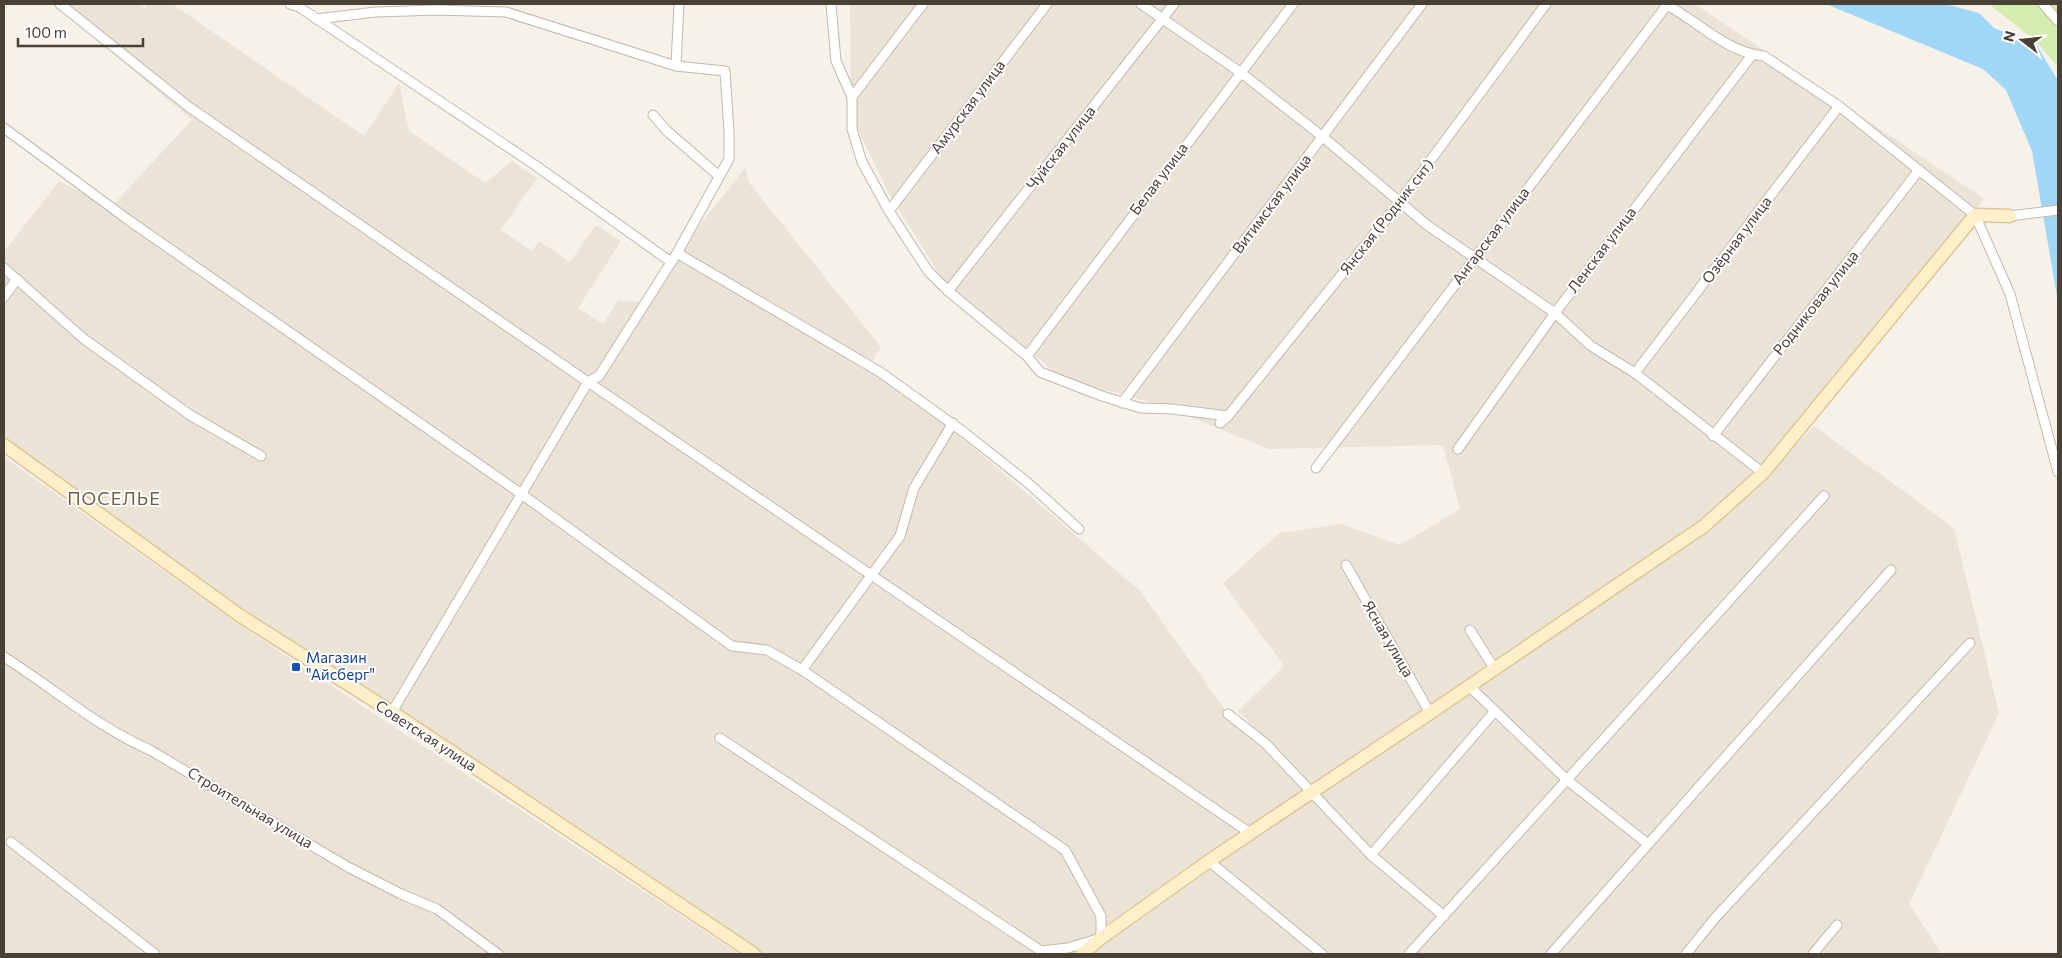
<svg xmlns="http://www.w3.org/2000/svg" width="2062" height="958" font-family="Commissioner,sans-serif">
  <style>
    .residential { fill: #eae3d6 }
    .green { fill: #d4edae }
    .water { fill: #a0d7f7 }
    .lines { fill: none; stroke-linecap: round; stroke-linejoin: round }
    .street-casing { stroke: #c2b9aa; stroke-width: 11 }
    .secondary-casing { stroke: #ddc697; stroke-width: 15 }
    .street { stroke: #fff; stroke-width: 9 }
    .secondary { stroke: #ffefc9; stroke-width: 12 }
    .transit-dot { fill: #1a4fb4; stroke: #fff; stroke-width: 2 }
    .labels { text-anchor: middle; stroke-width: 4; stroke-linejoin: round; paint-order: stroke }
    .street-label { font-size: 15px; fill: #4a4136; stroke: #fff }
    .transit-label { font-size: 15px; fill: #164399; stroke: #fff; text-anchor: start }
    .quarter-label { font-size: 18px; letter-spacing: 1px; fill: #6e5f4c; stroke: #fff }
  </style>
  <rect width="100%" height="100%" fill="#f6f1e9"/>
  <g class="residential">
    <path d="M55 4H139L145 8 148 4H172L364 136 399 83 409 131 485 183 512 161 537 178 501 230 532 251 539 241 570 262 596 225 621 241 578 308 603 324 618 301 645 302 677 253 745 168 750 184 881 347 867 369 945 423 1140 591 1228 714 1313 800 1711 530 1814 426 1954 528 1999 713 1909 904 1942 954H763L243 611 4 443V252L59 181 111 207 192 120Z"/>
    <path d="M850 4H1695L1984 199 1766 462 1701 521 1311 786 1238 711 1284 666 1223 583 1280 533 1341 524 1400 545 1460 509 1443 445 1269 449 1161 405 1064 379 945 283 888 192 851 115Z"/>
    <path d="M4 457 244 628 739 954H4Z"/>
  </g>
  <path class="green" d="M1989 4H2058V67L2038 43Z"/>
  <path class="water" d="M1826 4H1945L1979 13 1994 28 2036 44 2058 81V302L2032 151 2006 90 1983 69Z"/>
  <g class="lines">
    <g class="street-casing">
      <g id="street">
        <path d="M60 4 189 107 588 382 1250 833"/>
        <path d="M290 4 299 7 535 165 671 262"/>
        <path d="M831 4 836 61 852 97V129L862 162 889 211 928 271 948 291 1027 356 1040 372 1102 396 1141 408 1172 409 1228 416"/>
        <path d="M1141 4 1240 72 1323 137 1427 225 1555 313 1591 346 1635 373 1763 473"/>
        <path d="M1665 4C1698 21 1725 52 1764 56L1839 106 1975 215 2010 294 2058 472"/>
        <path d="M2043 4 2058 21"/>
        <path d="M316 19 376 12 437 10 506 12 676 66 725 71 729 132V159L677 253 599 376 588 382 392 712"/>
        <path d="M676 66 679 4"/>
        <path d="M852 97 923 4"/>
        <path d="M653 115 667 131 719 176"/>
        <path d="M4 128 127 219 520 493 732 646 767 650 802 670 1065 850 1101 916V938L1068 948 1041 951 720 738"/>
        <path d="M889 211 1047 4"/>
        <path d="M2010 216 2058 210"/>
        <path d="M677 253 880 372 965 433 1027 482 1079 529"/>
        <path d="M4 268 84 339 190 415 261 456"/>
        <path d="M948 291 1174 4"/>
        <path d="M4 297 17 279"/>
        <path d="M1027 356 1293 4"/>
        <path d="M1635 373 1839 106"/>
        <path d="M1122 403 1422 4"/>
        <path d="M1220 423 1228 416 1399 203 1546 4"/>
        <path d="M1713 436 1919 170"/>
        <path d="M1458 449 1555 313 1752 55"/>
        <path d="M1316 468 1667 5"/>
        <path d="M1346 565 1430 713"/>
        <path d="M1470 630 1494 668"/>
        <path d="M4 657C52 687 97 727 150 750L348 867 401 894 437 909 498 954"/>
        <path d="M802 670 900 536 914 488 953 423"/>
        <path d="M1469 686 1567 780 1648 844"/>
        <path d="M1228 714 1265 743 1371 855 1444 916"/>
        <path d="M11 842 155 954"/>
        <path d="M1371 855 1495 711"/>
        <path d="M1209 861 1322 954"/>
        <path d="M1409 954 1824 496"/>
        <path d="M1551 954 1891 570"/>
        <path d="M1686 954 1715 918 1970 643"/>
        <path d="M1813 954 1837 925"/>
      </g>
    </g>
    <g class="secondary-casing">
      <g id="secondary">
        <path d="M4 445 239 615 392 712 754 954"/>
        <path d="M1082 954 1101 938 1209 861 1430 713 1704 526 1763 473 1975 215 2010 216"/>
      </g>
    </g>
    <use href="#street" class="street"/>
    <use href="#secondary" class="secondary"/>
  </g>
  <rect class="transit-dot" x="291" y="662" width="10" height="10" rx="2.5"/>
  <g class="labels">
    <g class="street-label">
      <text transform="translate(968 107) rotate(-53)" y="5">Амурская улица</text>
      <text transform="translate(1061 148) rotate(-52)" y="5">Чуйская улица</text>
      <text transform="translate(1159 179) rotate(-53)" y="5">Белая улица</text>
      <text transform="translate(1272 204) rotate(-53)" y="5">Витимская улица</text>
      <text transform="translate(1387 217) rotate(-52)" y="5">Янская (Родник снт)</text>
      <text transform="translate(1491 236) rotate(-53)" y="5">Ангарская улица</text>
      <text transform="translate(1737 240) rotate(-53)" y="5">Озёрная улица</text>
      <text transform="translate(1602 250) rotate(-53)" y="5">Ленская улица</text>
      <text transform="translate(1816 303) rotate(-52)" y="5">Родниковая улица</text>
      <text transform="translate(1388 639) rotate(60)" y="5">Ясная улица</text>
      <text transform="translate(426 736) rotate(33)" y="5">Советская улица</text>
      <text transform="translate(250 808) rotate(31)" y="5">Строительная улица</text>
    </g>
    <g class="transit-label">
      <text x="306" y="663">Магазин<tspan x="306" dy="17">"Айсберг"</tspan></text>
    </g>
    <g class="quarter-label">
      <text x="114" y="505">ПОСЕЛЬЕ</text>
    </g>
  </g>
  <rect width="2062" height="958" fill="none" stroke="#4a4136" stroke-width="10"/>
  <g transform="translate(2022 40) rotate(286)" stroke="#ffffff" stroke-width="4" paint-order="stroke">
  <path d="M0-4L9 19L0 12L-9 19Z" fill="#4a4136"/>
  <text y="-8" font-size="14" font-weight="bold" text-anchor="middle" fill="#4a4136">N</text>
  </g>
  <path d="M18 38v8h125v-8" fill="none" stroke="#4a4136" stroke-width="2.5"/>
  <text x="25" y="38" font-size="15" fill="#4a4136" stroke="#ffffff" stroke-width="4" paint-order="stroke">100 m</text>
</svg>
